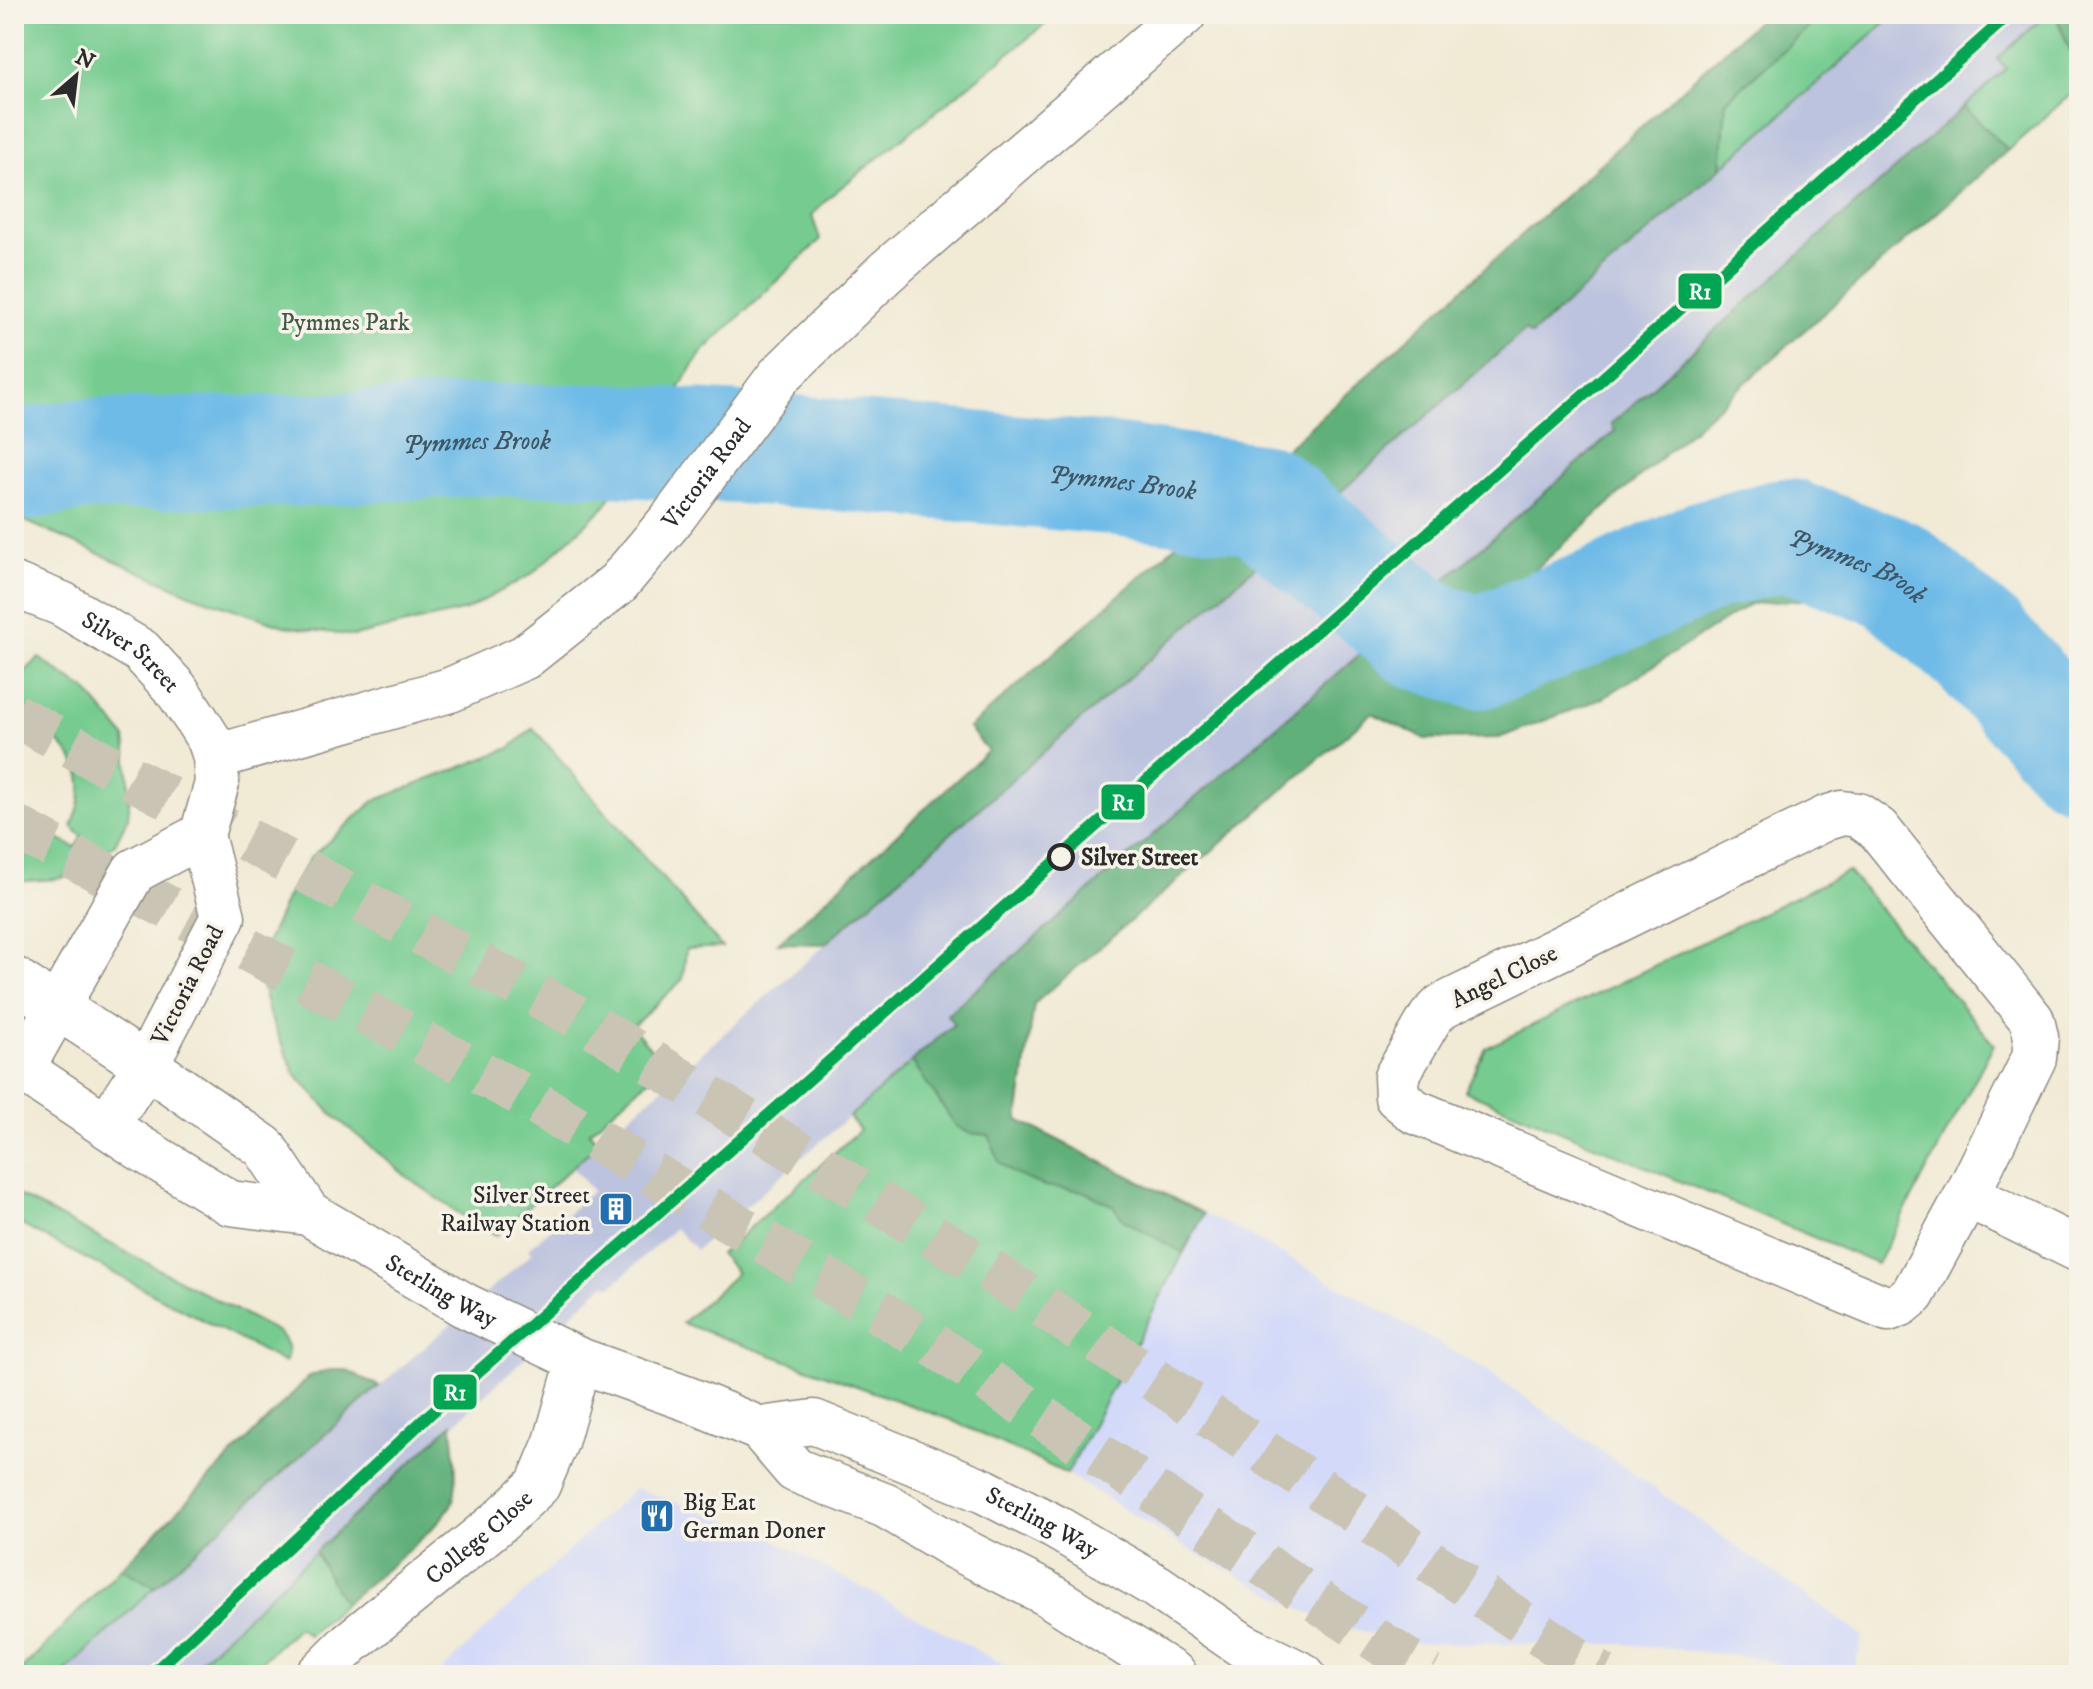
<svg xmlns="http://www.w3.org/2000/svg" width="2093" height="1689" font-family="'IM FELL DW Pica',serif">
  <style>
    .built { fill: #d2d9f9 }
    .industrial { fill: #bcc3de }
    .green { fill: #76cc90; stroke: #507c5e; stroke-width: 2 }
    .forest { fill: #60b07a; stroke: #466e52; stroke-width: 2 }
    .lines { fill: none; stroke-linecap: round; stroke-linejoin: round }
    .river { stroke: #6ebbe8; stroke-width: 112 }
    .highway-tunnel { stroke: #c9c4b3; stroke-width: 44; stroke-dasharray: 44 22; stroke-linecap: butt }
    .minor-casing { stroke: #8e8a80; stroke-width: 47 }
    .minor { stroke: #fff; stroke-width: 44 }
    .rail-1-casing { stroke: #f7f3e8; stroke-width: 18 }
    .rail-1 { stroke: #00a651; stroke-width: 12 }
    .stop-dot { fill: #f7f3e8; stroke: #2b2b2b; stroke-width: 4 }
    .labels { text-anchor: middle; stroke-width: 7; stroke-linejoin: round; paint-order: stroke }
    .park-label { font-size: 24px; fill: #425b49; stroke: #f7f3e8 }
    .street-label { font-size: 24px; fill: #2b2b2b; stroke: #f7f3e8 }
    .stop-label { font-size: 24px; font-weight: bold; fill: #2b2b2b; stroke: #f7f3e8; text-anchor: start }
    .poi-label { font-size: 24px; fill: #2b2b2b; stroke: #f7f3e8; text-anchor: end }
    .water-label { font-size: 26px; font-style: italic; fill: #3f5664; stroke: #f7f3e8 }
    .line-badge { stroke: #f7f3e8; stroke-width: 3 }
    .badge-label { font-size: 22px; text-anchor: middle; font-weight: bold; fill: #fff }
  </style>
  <rect width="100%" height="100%" fill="#f7f3e8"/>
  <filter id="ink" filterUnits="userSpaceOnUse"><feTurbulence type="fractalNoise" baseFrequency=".0125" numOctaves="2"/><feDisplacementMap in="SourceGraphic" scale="16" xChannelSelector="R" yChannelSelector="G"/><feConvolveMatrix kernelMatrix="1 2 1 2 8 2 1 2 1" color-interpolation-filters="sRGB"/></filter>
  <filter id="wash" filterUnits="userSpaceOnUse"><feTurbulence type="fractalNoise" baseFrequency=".006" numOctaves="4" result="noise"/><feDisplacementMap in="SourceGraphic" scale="32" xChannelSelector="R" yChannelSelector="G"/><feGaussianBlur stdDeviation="1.8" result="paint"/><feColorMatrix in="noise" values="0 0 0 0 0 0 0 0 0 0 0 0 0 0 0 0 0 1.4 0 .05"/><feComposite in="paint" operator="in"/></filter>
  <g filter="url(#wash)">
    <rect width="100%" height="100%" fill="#f1ead5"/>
    <g class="built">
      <path d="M1204 1214 1241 1231 1486 1370 1863 1636 1852 1675H1813L1758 1658 1625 1644 1411 1643 1328 1623 1183 1546 1067 1474Z"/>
      <path d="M635 1488 760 1532 1023 1675H437Z"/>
    </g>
    <path class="industrial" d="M1895 14H2047L1998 59 2006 69 1611 424 1616 430 948 1015 955 1024 696 1250 675 1228 612 1286 604 1284 185 1675H62L201 1543 533 1252 528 1249 593 1191 572 1167 1526 329 1531 335Z"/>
    <g class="green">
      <path d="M14 14H1058L829 197 812 215 820 240 702 352 605 506 532 574 466 610 354 636 284 626 195 596 14 516Z"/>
      <path d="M1823 14H1895L1721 168 1726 101Z"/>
      <path d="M2047 14 2056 16 2079 72V87L2008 150 1964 107 2006 69 1997 59Z"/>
      <path d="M39 658 87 691 125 737 130 793 128 818 115 844 81 872 57 879 14 882V853L24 846 58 839 76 848 82 837 72 826C102 756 53 747 17 699L25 671Z"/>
      <path d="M533 728 722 947 686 949 683 979 632 1027 665 1065 589 1132 599 1143 496 1235 457 1212 406 1176 333 1115 295 1074 269 1014 262 984 266 944 287 897 311 857 374 801 510 748Z"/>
      <path d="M1848 871 1994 1044 1877 1264 1465 1091 1486 1048Z"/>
      <path d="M943 1034 1018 1120 1204 1214 1067 1474 951 1420 682 1323 737 1273 720 1254 860 1130 849 1117Z"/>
      <path d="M14 1193 278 1332C287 1343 291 1350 285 1363L14 1221Z"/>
      <path d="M315 1552 344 1604 308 1635 298 1627 247 1675H185Z"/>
      <path d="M121 1568 155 1587 62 1675H16Z"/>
    </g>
    <g class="forest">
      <path d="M1765 14H1823L1726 101 1721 168 1531 335 1525 330 825 944 778 943 988 751 969 728 1185 537 758 490 802 419 1112 449 1113 444 1185 454 1186 448 1263 470Z"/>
      <path d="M2059 14H2079V72L2056 16Z"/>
      <path d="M1964 107 2008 150 1504 597 1617 569 1731 520 1805 508 1906 532 2079 681V795L1912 612 1868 594 1750 604 1603 698 1499 738 1425 739 1372 713 1034 1004 1018 1120 1204 1214 1183 1253 1124 1220 1113 1206 1084 1191 1044 1186 1014 1174 999 1162 989 1135 969 1133 956 1126 912 1061 954 1024 947 1015 1615 431 1611 424Z"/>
      <path d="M330 1370H345L379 1386 155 1587 121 1568 310 1376Z"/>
      <path d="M452 1424C453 1445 460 1485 452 1503 440 1529 368 1583 344 1604L315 1552Z"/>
    </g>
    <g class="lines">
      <path class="river" id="s1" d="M14 466 80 455 313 450 471 440H612L805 452 1111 479 1263 500 1422 634 1479 653 1616 597 1708 555 1786 534 1896 575 1977 644 2079 755"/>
    </g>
  </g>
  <g filter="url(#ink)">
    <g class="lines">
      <g class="highway-tunnel">
        <path d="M14 715 585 1021 987 1269 1602 1675"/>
        <path d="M14 826 528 1098 937 1347 1429 1675"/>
      </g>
      <g class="minor-casing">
        <g id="minor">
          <path id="s2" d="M14 585 62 604 141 651 176 689 196 719 210 741 215 757 217 783 202 835 223 917 146 1065 107 1125"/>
          <path id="s3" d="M215 757 450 690 525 657 554 634 618 583 672 519 779 376 886 272 1184 14"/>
          <path d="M1842 813 1858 815 1878 829 2032 1020 2036 1037 2034 1058 1967 1195 1913 1294 1901 1304 1888 1309 1414 1111 1397 1097 1396 1077 1431 1017 1442 1006 1826 818Z"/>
          <path d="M14 979 146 1065 264 1147 308 1213"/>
          <path id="s4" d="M14 1064 140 1148 230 1203 308 1213 464 1305 579 1360 688 1399 760 1429 795 1470 886 1506 955 1547 1044 1592 1175 1675"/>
          <path d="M22 1069 134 871 202 835"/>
          <path d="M1967 1195 2079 1250"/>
          <path id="s5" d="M760 1429 814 1422 984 1491 1055 1527 1156 1586 1242 1645 1303 1675"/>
          <path id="s6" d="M318 1675 350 1643 500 1521 538 1485 556 1442 579 1360"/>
        </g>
      </g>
      <use href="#minor" class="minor"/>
      <g class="rail-1-casing">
        <path id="rail-1" d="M151 1675 430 1414 1584 395 2010 14"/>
      </g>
      <use href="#rail-1" class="rail-1"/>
    </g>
  </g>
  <defs>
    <g id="building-square" transform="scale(1.8)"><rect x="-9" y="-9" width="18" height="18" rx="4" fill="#1f6fb2" stroke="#f7f3e8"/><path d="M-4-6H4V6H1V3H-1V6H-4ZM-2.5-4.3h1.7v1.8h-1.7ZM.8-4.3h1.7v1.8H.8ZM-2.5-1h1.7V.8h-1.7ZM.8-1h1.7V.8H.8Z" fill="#fff"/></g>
    <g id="restaurant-square" transform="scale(1.8)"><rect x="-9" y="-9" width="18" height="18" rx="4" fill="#1f6fb2" stroke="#f7f3e8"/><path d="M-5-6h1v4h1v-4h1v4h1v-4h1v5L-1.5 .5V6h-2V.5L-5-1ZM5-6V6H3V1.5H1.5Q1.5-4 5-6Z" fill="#fff"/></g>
  </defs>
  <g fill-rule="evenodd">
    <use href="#building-square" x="616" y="1209"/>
    <use href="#restaurant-square" x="657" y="1516"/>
  </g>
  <circle class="stop-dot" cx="1061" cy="857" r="12"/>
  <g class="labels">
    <g class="park-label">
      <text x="345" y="330">Pymmes Park</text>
    </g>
    <g class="street-label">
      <text dy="8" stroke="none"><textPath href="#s3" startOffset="586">Victoria Road</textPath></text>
      <text dy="8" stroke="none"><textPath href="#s2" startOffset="136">Silver Street</textPath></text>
      <text transform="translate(1504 976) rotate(-26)" y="8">Angel Close</text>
      <text transform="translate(187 985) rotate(-63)" y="8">Victoria Road</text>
      <text dy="8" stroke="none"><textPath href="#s4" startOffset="490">Sterling Way</textPath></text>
      <text dy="8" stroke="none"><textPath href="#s5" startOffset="304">Sterling Way</textPath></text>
      <text dy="8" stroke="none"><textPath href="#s6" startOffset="212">College Close</textPath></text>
    </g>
    <g class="stop-label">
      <text x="1081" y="865">Silver Street</text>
    </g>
    <g class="poi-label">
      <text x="590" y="1203">Silver Street<tspan x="590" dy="28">Railway Station</tspan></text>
      <text x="683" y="1510" text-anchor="start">Big Eat<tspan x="683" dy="28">German Doner</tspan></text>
    </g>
    <g class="water-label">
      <text dy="9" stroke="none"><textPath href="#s1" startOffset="464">Pymmes Brook</textPath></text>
      <text dy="9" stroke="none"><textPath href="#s1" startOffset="1112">Pymmes Brook</textPath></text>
      <text dy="9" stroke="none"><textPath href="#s1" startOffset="1930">Pymmes Brook</textPath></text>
    </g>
  </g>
  <g class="line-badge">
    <rect x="1677" y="272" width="46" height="38" rx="8" fill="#00a651"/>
    <rect x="1100" y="783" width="46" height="38" rx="8" fill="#00a651"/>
    <rect x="432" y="1373" width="46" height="38" rx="8" fill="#00a651"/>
  </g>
  <g class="badge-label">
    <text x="1700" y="299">R1</text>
    <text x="1123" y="810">R1</text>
    <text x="455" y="1400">R1</text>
  </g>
  <rect width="2093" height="1689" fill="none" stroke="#f7f3e8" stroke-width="48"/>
  <g transform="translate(76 76) rotate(28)" stroke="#f7f3e8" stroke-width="6" paint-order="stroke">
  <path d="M0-6L14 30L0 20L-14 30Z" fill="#2b2b2b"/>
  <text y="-12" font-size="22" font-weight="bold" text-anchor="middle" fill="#2b2b2b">N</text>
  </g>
</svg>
